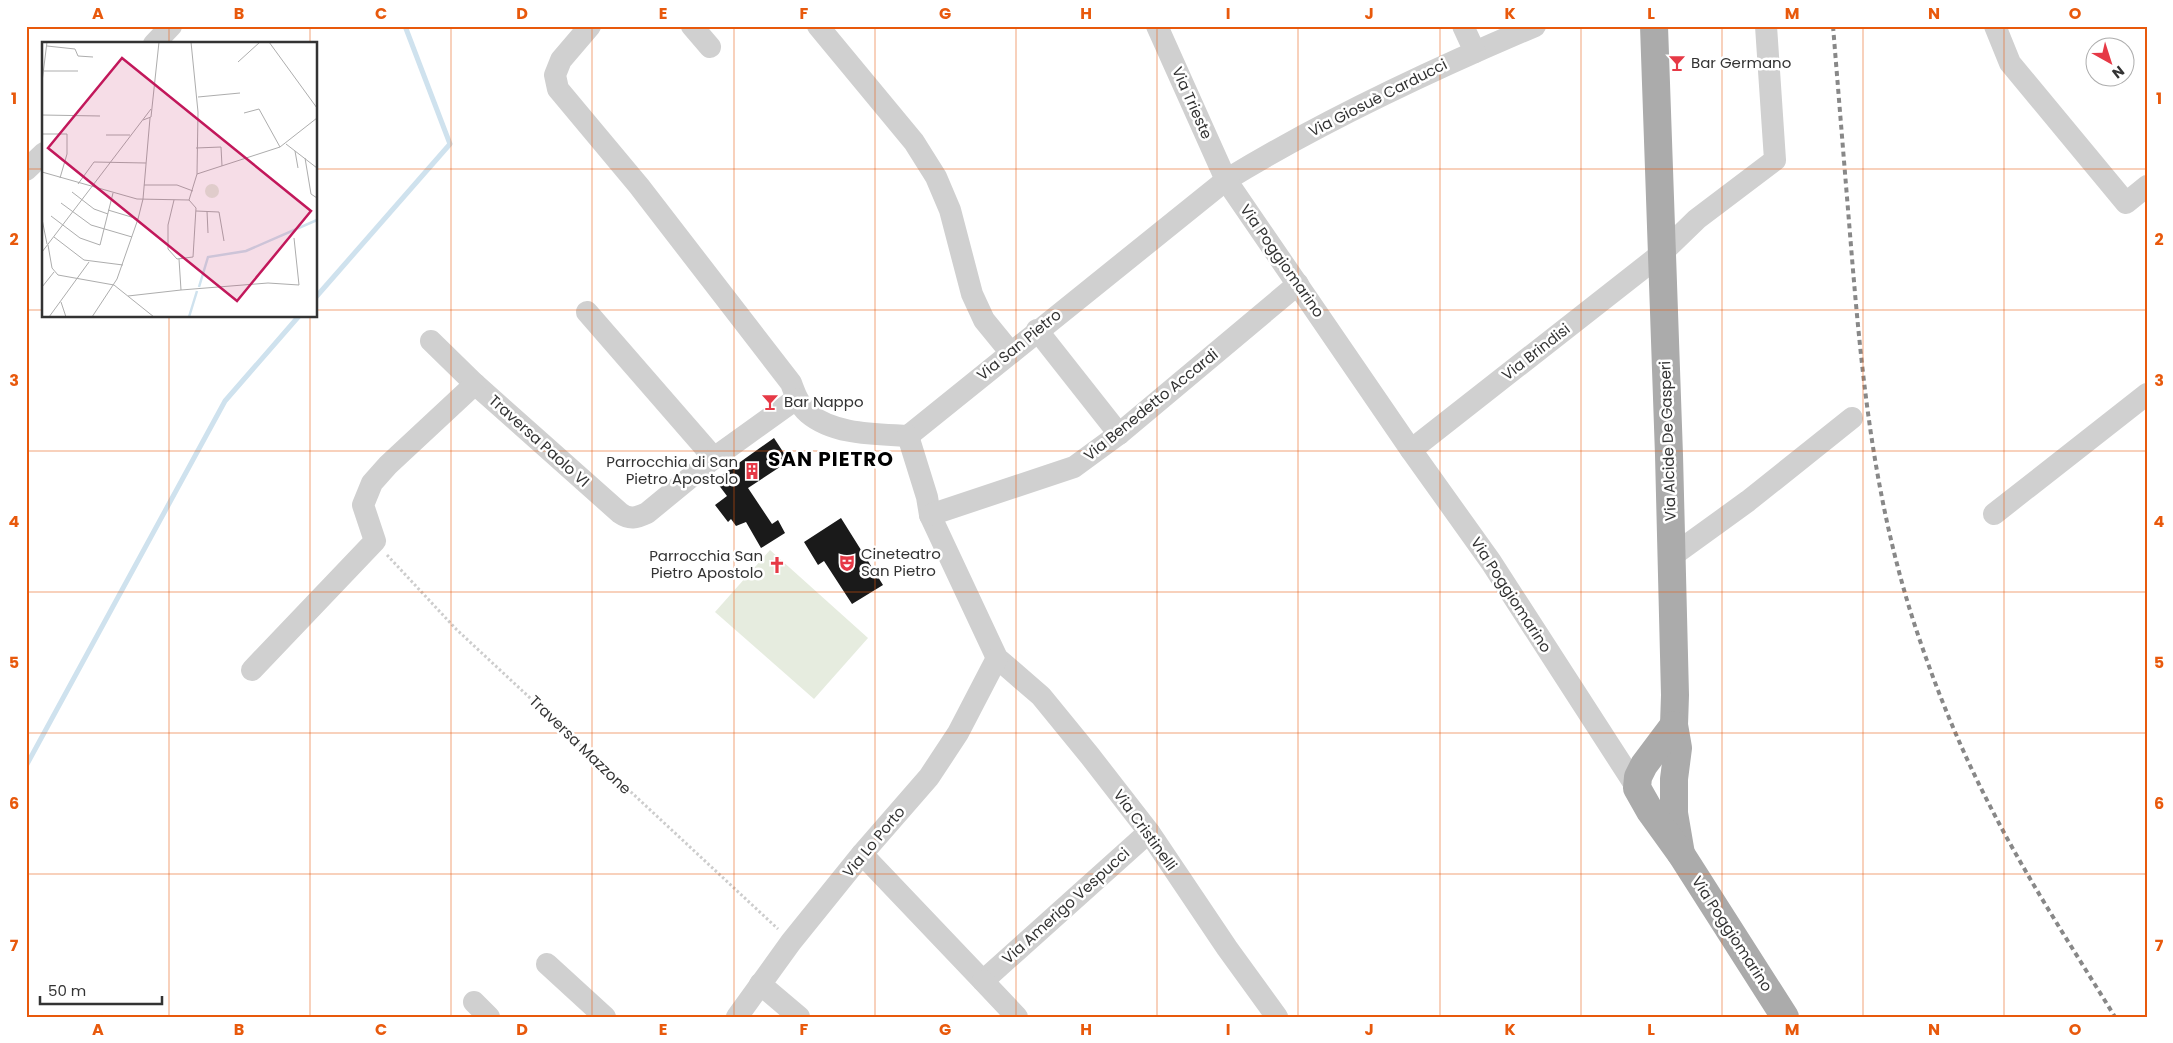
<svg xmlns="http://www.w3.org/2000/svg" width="2173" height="1043" font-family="Poppins,sans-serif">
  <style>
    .green { fill: #e6ecdf }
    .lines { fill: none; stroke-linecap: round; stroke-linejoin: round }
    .stream { stroke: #cfe2ee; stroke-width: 5 }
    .building { fill: #1a1a1a }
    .path { stroke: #cdcdcd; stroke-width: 3; stroke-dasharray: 2.5 2.5; stroke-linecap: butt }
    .minor { stroke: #d0d0d0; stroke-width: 22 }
    .major { stroke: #ababab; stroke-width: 28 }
    .rail { stroke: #888; stroke-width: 4; stroke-dasharray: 5 4; stroke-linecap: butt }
    .grid { fill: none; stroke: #e8590c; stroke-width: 1; stroke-opacity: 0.55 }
    .labels { text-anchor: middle; stroke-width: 5; stroke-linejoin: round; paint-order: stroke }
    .poi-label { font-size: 15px; fill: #333; stroke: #fff; text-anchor: start }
    .street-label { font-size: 15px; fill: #333; stroke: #fff }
    .district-label { font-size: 20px; font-weight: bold; letter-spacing: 1px; fill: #000; stroke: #fff }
    .inset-river { fill: none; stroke: #cfe2ee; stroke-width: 2.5 }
    .inset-road { fill: none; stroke: #adadad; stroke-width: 1 }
    .view { fill: #c2185b; fill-opacity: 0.15; stroke: #c2185b; stroke-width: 2.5 }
    .inset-edge { fill: none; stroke: #333; stroke-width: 2.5 }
    .neatline { fill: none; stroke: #e8590c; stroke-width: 2 }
    .grid-label { font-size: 16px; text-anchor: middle; font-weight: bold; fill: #e8590c }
  </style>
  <rect width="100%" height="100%" fill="#fff"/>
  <path class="green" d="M770 550 868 638 814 699 715 612Z"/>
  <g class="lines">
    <g class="stream">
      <path d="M316 297 450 144 405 26"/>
      <path d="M26 766 225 401 299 316"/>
    </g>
  </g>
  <g class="building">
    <path d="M774 438 789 461 748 488 772 524 778 520 785 533 761 548 746 522 736 526 731 519 728 522 715 505 727 496 715 480Z"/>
    <path d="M841 518 883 585 852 604 824 561 818 565 804 542Z"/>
  </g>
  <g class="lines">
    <path class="path" d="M387 555 456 629 778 929"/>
    <g class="minor">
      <path d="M590 26 561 60 555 75 558 89 639 186 791 383C795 394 799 405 808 413 834 435 876 434 908 436L1226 180C1324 120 1429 71 1535 26"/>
      <path d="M692 26 710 47"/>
      <path d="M818 26 914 142 936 177 950 210 972 294 984 320 1011 353"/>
      <path d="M1157 26 1226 180 1411 450 1491 562 1637 788"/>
      <path d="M1463 26 1475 52"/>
      <path d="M1995 26 2010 63 2126 203 2147 186"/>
      <path d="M154 44 171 26"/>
      <path d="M26 170 44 153"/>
      <path d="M587 312 714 458"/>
      <path d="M1037 330 1119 434"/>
      <path d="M431 341 475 384 620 513C630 520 636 518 647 513L714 458 796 399"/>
      <path d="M908 436 927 497 930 515 997 658 1041 696 1090 756 1149 832 1227 948 1277 1017"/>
      <path d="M1411 450 1661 254 1697 219 1775 160 1766 26"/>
      <path d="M1994 514 2147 394"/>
      <path d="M930 515 1074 467 1119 434 1298 284"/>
      <path d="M1672 556 1748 501 1852 418"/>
      <path d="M252 670 375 541 363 505 372 483 388 465 475 384"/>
      <path d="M862 854 983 981 1149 832"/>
      <path d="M547 964 605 1017"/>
      <path d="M983 981 1017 1017"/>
      <path d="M760 984 799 1017"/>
      <path d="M474 1002 489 1017"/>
      <path d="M737 1017 791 942 862 854 929 777 958 733 997 658"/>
    </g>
    <g class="major">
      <path d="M1654 26 1669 455 1675 695 1674 725 1678 748 1674 779V813L1681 854"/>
      <path d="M1674 725 1644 765 1638 777 1637 788 1650 811 1681 854 1785 1017"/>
    </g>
    <path class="rail" d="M1833 26C1839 100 1845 173 1851 246 1862 380 1874 501 1916 629 1936 689 1960 748 1989 804 2026 877 2072 947 2115 1017"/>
  </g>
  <path class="grid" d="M169 26V44M310 26V44M451 26V1017M592 26V1017M734 26V1017M875 26V1017M1016 26V1017M1157 26V1017M1298 26V1017M1440 26V1017M1581 26V1017M1722 26V1017M1863 26V1017M2004 26V1017M26 169H44M316 169H2147M26 310H44M316 310H2147M169 316V1017M310 316V1017M26 451H2147M26 592H2147M26 733H2147M26 874H2147"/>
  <defs>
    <g id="bar-bare" transform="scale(1.35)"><path d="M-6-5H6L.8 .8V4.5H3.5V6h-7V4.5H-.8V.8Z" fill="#e63946" stroke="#fff" stroke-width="2.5" paint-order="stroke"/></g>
    <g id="building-bare" transform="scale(1.35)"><path d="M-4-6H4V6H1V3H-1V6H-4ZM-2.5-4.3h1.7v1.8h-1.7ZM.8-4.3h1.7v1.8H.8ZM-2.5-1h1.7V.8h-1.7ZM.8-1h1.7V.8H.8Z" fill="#e63946" stroke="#fff" stroke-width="2.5" paint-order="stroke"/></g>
    <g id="theatre-bare" transform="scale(1.35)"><path d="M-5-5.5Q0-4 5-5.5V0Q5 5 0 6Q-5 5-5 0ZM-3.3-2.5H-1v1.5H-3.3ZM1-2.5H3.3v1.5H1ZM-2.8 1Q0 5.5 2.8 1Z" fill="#e63946" stroke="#fff" stroke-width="2.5" paint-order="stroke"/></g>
    <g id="church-bare" transform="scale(1.35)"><path d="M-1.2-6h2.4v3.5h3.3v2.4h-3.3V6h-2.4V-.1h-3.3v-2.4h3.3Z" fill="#e63946" stroke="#fff" stroke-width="2.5" paint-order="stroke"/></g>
  </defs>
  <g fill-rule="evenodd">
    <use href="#bar-bare" x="1677" y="63"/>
    <use href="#bar-bare" x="770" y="402"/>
    <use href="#building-bare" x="752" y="471"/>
    <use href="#theatre-bare" x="847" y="563"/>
    <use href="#church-bare" x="777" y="565"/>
  </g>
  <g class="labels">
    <g class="poi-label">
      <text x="1691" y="68">Bar Germano</text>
      <text x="784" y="407">Bar Nappo</text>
      <text x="738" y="467" text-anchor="end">Parrocchia di San<tspan x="738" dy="17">Pietro Apostolo</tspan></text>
      <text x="861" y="559">Cineteatro<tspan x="861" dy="17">San Pietro</tspan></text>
      <text x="763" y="561" text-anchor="end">Parrocchia San<tspan x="763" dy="17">Pietro Apostolo</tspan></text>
    </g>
    <g class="street-label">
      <text transform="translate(1378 98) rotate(-27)" y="5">Via Giosuè Carducci</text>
      <text transform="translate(1192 103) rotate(66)" y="5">Via Trieste</text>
      <text transform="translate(1282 261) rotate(55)" y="5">Via Poggiomarino</text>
      <text transform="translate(1019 345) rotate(-39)" y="5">Via San Pietro</text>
      <text transform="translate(1536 352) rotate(-38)" y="5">Via Brindisi</text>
      <text transform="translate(1151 405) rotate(-39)" y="5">Via Benedetto Accardi</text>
      <text transform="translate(539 441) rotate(42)" y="5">Traversa Paolo VI</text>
      <text transform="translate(1668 441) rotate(-92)" y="5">Via Alcide De Gasperi</text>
      <text transform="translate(1511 595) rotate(57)" y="5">Via Poggiomarino</text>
      <text transform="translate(580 745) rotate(44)" y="5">Traversa Mazzone</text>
      <text transform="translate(1145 830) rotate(54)" y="5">Via Cristinelli</text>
      <text transform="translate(874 842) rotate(-50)" y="5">Via Lo Porto</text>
      <text transform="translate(1066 906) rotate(-42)" y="5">Via Amerigo Vespucci</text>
      <text transform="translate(1732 934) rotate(57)" y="5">Via Poggiomarino</text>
    </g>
    <g class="district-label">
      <text x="831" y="466">SAN PIETRO</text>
    </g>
  </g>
  <g transform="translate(42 42)">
    <rect width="275" height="275" fill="#fff"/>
    <path d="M163 149a7 7 0 1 1 14 0a7 7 0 1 1-14 0Z" fill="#e6ecdf"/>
    <path class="inset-river" d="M157 245 166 215 204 209 275 178M147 275 155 249"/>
    <path class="inset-road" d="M227 0 275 66M5 4 33 7 36 14 51 15M196 20 218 0M2 29H36M0 40 5 0M156 55 198 51M202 71 217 67 238 105M0 73 58 74M101 78 109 75 117 0M0 92H25V112L18 136M64 93H88M244 102 275 126M154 106 179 105 180 124M253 109 256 126M263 116 269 152 275 156M0 130 95 157 147 158 154 166 151 215 135 217 126 207V183L132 158M155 132 238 105 275 76M36 142 52 120 104 121M102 143H135L151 149M30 150 52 167 66 172M147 158 155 132 156 70 149 0M19 161 49 183 90 195M66 168 96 177M154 169 177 170 182 199M165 169 166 191M9 174 38 196 58 203 71 151M0 177 5 202M12 195 42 218 81 223M6 203 10 226 16 233 72 243 112 275M0 210 109 67M0 245 12 230M139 248 226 241 257 243 252 196M86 254 139 248 137 217M19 260 24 275M7 275 47 220M50 275 75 237 96 177 101 157 108 76"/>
    <path class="view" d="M80 16 269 169 195 259 6 106Z"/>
    <rect width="275" height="275" class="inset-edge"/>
  </g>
  <rect width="2173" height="1043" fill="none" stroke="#ffffff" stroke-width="55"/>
  <g transform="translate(2110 62) rotate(141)"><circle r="24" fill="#ffffff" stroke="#adadad"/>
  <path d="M0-4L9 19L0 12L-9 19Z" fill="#e63946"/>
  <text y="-8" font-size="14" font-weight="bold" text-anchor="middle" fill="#333333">N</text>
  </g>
  <path d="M40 996v8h122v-8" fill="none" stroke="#333333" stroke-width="2.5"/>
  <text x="48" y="996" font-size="15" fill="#333333" stroke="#ffffff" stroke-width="4" paint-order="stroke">50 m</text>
  <rect x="28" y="28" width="2118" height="988" class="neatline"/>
  <g class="grid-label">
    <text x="98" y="19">A</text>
    <text x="239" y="19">B</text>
    <text x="381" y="19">C</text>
    <text x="522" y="19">D</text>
    <text x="663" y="19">E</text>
    <text x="804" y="19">F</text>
    <text x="945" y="19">G</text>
    <text x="1086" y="19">H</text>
    <text x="1228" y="19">I</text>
    <text x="1369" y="19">J</text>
    <text x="1510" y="19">K</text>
    <text x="1651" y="19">L</text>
    <text x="1792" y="19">M</text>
    <text x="1934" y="19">N</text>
    <text x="2075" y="19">O</text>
    <text x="14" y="104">1</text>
    <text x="2159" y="104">1</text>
    <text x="14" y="245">2</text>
    <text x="2159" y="245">2</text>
    <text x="14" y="386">3</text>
    <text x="2159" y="386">3</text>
    <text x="14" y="527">4</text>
    <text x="2159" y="527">4</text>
    <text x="14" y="668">5</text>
    <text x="2159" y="668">5</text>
    <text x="14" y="809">6</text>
    <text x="2159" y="809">6</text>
    <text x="14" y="951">7</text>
    <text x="2159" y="951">7</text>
    <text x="98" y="1035">A</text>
    <text x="239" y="1035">B</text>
    <text x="381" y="1035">C</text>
    <text x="522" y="1035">D</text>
    <text x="663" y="1035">E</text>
    <text x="804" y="1035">F</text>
    <text x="945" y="1035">G</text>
    <text x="1086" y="1035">H</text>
    <text x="1228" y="1035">I</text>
    <text x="1369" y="1035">J</text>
    <text x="1510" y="1035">K</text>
    <text x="1651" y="1035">L</text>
    <text x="1792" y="1035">M</text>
    <text x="1934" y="1035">N</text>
    <text x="2075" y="1035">O</text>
  </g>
</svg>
